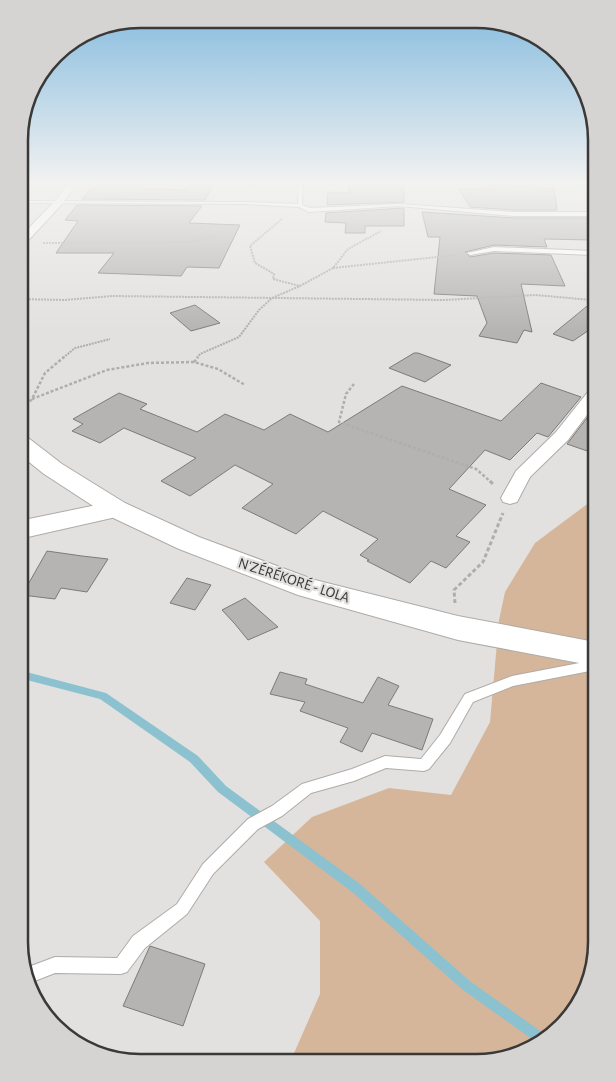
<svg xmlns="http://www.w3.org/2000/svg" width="616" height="1082" font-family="'Alegreya Sans',sans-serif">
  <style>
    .green { fill: #d5b69a }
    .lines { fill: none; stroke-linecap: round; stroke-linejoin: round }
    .stream { fill: #8cc2d0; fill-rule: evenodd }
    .building { fill: #b6b4b2; stroke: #7d7b79 }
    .lane-casing { stroke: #aeaba9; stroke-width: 2 }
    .street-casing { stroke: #aeaba9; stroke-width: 2 }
    .secondary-casing { stroke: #aeaba9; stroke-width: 2 }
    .highway-casing { stroke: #aeaba9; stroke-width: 2 }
    .path-far2 { stroke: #b0aead; stroke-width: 2; stroke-dasharray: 2 1; stroke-linecap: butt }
    .path-far1 { stroke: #b0aead; stroke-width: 2.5; stroke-dasharray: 3 2; stroke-linecap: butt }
    .path { stroke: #b0aead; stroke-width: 3; stroke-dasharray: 4 2.5; stroke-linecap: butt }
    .lane { fill: #fff; fill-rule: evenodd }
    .street { fill: #fff; fill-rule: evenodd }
    .secondary { fill: #fff; fill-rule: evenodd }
    .highway { fill: #fff; fill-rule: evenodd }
    .labels { text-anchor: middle; stroke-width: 4.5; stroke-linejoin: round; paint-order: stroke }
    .street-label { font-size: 15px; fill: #3a3938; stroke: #e3e1df }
    .rim { fill: none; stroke: #3a3938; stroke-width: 2.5 }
  </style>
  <rect width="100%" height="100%" fill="#e3e1df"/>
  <path class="green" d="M594 499 597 950 572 1016 515 1057 291 1060 320 994V921L264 862 312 817 389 788 451 795 490 722 499 620 505 592 535 543Z"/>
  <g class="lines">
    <g class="stream">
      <path d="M554 181H562L591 184V186Z"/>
      <path d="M19 670 106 693 198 756 226 786 360 884 471 982 546 1035 536 1042 463 990 352 892 218 792 190 762 100 699 19 678Z"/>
    </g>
  </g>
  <g class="building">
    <path d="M124 181H144L140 188 186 190 190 184H214L205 200 82 199 92 187H120Z"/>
    <path d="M349 181H404V202L327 205 328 192 348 193Z"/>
    <path d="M488 185 554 188 557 210H514L470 207 459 189 490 188Z"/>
    <path d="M77 205 202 206 189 223 240 225 219 268 187 267 181 276 98 273 114 253H56L78 221 65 220Z"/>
    <path d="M404 208V226H365V233H345L346 223 325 222 326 213Z"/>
    <path d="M422 212 514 218H592V240L544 239 547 247 494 245 465 252 470 257 494 253 551 255 565 286 521 284 532 332 524 330 517 343 479 336 487 323 477 296 434 294 440 237H428Z"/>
    <path d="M592 302V328L573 341 553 334Z"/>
    <path d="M195 305 220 323 191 331 170 313Z"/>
    <path d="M414 353H418L451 365 425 382 389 368Z"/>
    <path d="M541 383 581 397 548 437 537 433 510 460 485 450 449 489 486 505 456 536 470 542 446 568 431 561 410 583 367 561 369 560 360 555 378 539 323 511 296 534 242 508 273 484 235 465 190 496 161 481 196 458 124 428 100 443 72 431 83 424 73 419 119 393 147 404 140 409 197 432 225 414 264 430 290 414 328 432 402 386 501 421Z"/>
    <path d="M593 410V453L567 444Z"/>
    <path d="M47 551 82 556 108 559 87 592 61 588 55 599 22 595Z"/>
    <path d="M187 578 211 585 195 610 170 603Z"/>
    <path d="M245 598 278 627 248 640 235 624 222 610Z"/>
    <path d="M280 672 307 679 305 684 363 703 378 677 399 686 388 705 433 719 422 750 372 733 362 752 340 742 348 728 300 711 305 702 270 694Z"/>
    <path d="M150 946 205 964 183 1026 123 1006Z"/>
  </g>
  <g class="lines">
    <g class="lane-casing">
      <g id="lane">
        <path d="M299 181H303L302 205 310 208 399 204 514 212H592V216H514L399 206 309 212 299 207 245 204 20 203V201L245 202 298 204Z"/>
        <path d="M494 247 592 251V255L494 251 470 255 467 253Z"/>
        <path d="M595 660V670L513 686 473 702 450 743 429 769 424 771 386 768 354 781 311 793 282 816 258 829 213 874 187 914 145 948 127 972 121 974 55 973 27 984 23 969 55 957 117 958 133 936 177 904 203 864 248 819 272 806 302 784 352 769 385 756 421 759 440 735 465 694 512 676Z"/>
      </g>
    </g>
    <g class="street-casing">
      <g id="street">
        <path d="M70 181H79L62 204 24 245 20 246V237L56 200Z"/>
        <path d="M593 391V407L568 440 530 477 517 502 510 504 503 502 501 498 516 471 556 432 587 393Z"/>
      </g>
    </g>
    <g class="secondary-casing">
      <path id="secondary" d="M116 501 125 503 129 509 125 515 19 539V521Z"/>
    </g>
    <g class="highway-casing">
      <path id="highway" d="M19 435 27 437 62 464 125 503 199 537 315 580 458 616 595 642V666L458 640 298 595 179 549 107 515 44 474 19 454Z"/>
    </g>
    <g class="path-far2">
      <path d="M282 219 250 246 255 263 274 274 273 279 300 286"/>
      <path d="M43 243 188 242 220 235"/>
      <path d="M333 268 456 255"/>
      <path d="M20 299 65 300 112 296 444 300 535 295 592 300"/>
      <path d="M63 358 75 348 110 339"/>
      <path d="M197 358 200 354 239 337 259 310 272 298 300 286 333 268 348 249 381 231"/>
    </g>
    <g class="path-far1">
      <path d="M194 362 198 357"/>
      <path d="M354 384 346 394 339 422 476 469 491 482"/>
      <path d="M32 399 107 370 148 363 194 362 218 369 245 385"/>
      <path d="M19 412 32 399 45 373 64 357"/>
    </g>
    <g class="path">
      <path d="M490 481 494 485"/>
      <path d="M455 603 454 590 483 562 503 513"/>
    </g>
    <use href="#lane" class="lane"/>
    <use href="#street" class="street"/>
    <use href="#secondary" class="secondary"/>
    <use href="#highway" class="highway"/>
  </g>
  <linearGradient id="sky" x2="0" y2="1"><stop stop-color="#83bade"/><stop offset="0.55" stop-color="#f2f2f1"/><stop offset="1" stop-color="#f2f2f1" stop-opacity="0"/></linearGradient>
  <rect width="616" height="332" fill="url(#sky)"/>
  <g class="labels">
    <g class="street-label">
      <text transform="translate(294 580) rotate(18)" y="5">N'ZÉRÉKORÉ - LOLA</text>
    </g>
  </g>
  <path d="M0 0H616V1082H0ZM140 28H476A112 112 0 0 1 588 140V942A112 112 0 0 1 476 1054H140A112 112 0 0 1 28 942V140A112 112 0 0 1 140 28Z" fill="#d5d4d2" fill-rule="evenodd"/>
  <path class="rim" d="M140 28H476A112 112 0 0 1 588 140V942A112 112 0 0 1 476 1054H140A112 112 0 0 1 28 942V140A112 112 0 0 1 140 28Z"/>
</svg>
